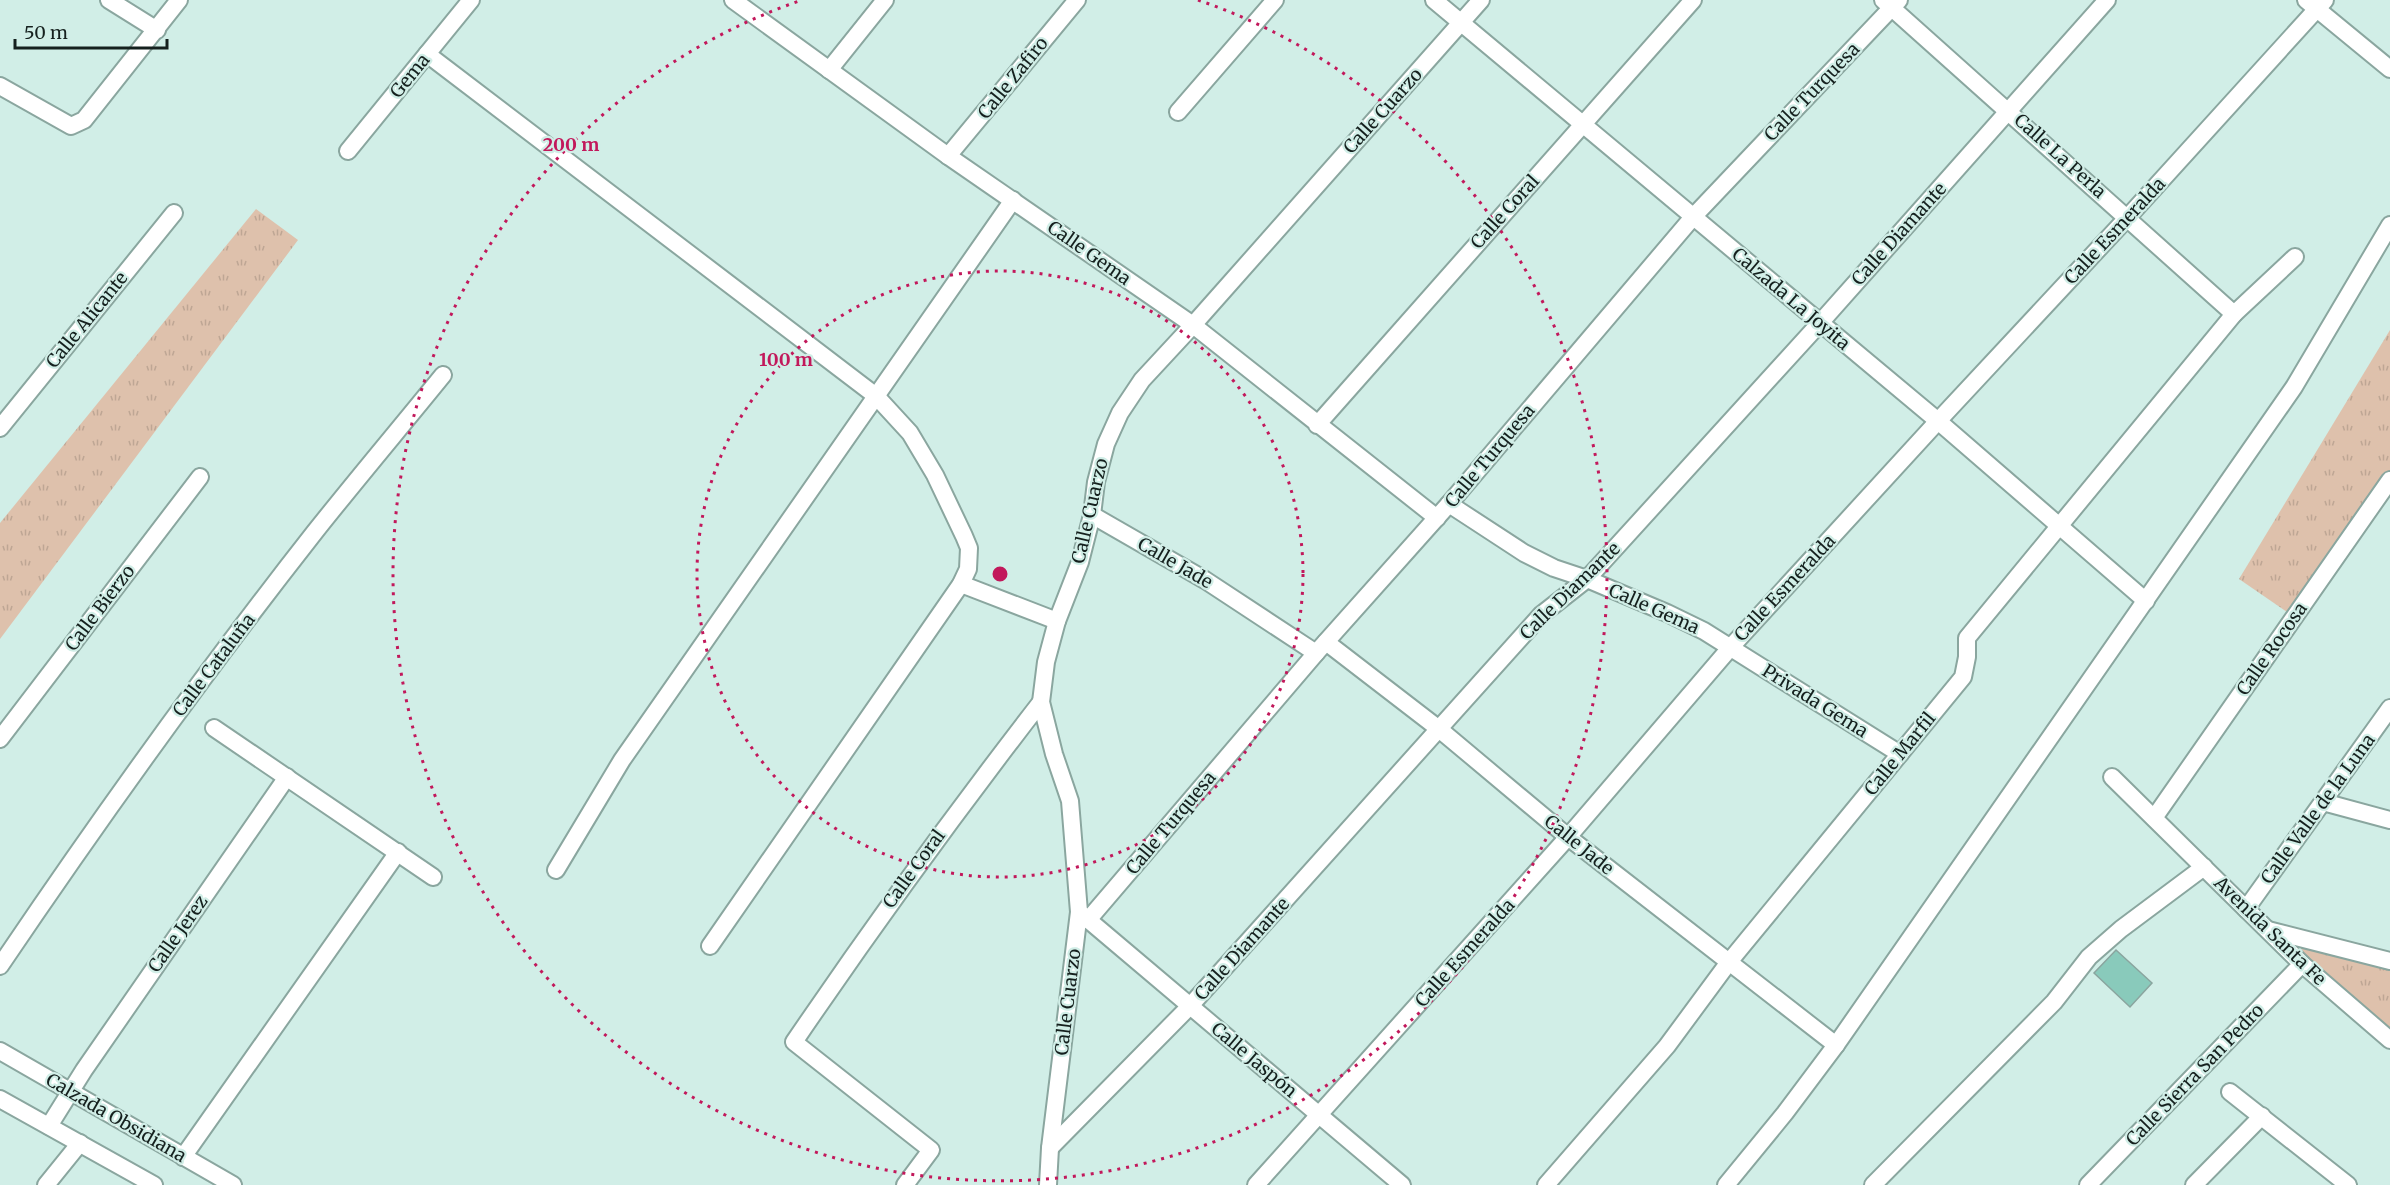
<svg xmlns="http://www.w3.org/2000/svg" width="2390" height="1185" font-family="Merriweather,serif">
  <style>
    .park { fill: url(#park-tufts) }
    .building { fill: #89cabb; stroke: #8aa59f; stroke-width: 1.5 }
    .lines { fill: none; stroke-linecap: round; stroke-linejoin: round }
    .street-casing { stroke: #8aa69f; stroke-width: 20 }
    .street { stroke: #fff; stroke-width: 16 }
    .ring { fill: none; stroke: #c2185b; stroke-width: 3; stroke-dasharray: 3 6 }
    .labels { text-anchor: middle; stroke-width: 4.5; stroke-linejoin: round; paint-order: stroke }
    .street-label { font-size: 18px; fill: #15201e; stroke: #d1eee7 }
    .centre { fill: #c2185b; stroke: #d1eee7; stroke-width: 3 }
    .ring-label { font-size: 18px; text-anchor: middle; font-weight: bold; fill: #c2185b; stroke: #d1eee7; stroke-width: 4.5; stroke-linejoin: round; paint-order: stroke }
  </style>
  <defs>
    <pattern id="park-tufts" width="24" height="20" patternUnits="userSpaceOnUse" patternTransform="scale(1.5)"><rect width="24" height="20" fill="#dec1ac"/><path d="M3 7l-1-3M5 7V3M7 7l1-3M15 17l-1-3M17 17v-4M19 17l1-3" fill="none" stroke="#bea694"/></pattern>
  </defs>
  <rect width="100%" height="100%" fill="#d1eee7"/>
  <g class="park">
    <path d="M256 209 298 240 0 639V523Z"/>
    <path d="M2390 330V473L2287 612 2239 579Z"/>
    <path d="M2289 944 2390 968V1036Z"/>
  </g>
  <path class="building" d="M2116 950 2152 983 2130 1007 2094 973Z"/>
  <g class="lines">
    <g class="street-casing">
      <g id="street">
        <path d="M109 0 157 30"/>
        <path d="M733 0 948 156 1193 325 1437 518"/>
        <path d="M1434 0 1938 421 2146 601"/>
        <path d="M1883 0 2234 314"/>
        <path d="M2306 0 2390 69"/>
        <path d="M427 54 876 396 910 433 935 475 964 536 969 548 968 569 961 584 710 946"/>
        <path d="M829 70 885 0"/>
        <path d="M0 86 71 126 84 120 179 0"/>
        <path d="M1178 112 1275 0"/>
        <path d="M348 151 471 0"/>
        <path d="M948 156 1077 0"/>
        <path d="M1317 425 1693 0"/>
        <path d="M0 428 174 213"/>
        <path d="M1449 504 1524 553 1554 568 1587 579 1667 613 1704 631 1900 754"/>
        <path d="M1092 515 1205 580 1316 653"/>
        <path d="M961 584 1057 621"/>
        <path d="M1326 642 1439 729 1568 837 1836 1045"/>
        <path d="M214 728 433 877"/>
        <path d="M0 739 200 477"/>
        <path d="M2112 777 2302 964 2390 1040"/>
        <path d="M2323 802 2390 820"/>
        <path d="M2154 818 2390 480"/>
        <path d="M556 870 622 760 1013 200"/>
        <path d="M2246 909 2390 708"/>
        <path d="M1079 912 1402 1185"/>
        <path d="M1088 920 1316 653 1449 504 1693 217 1899 0"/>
        <path d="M2268 930 2390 961"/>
        <path d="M0 966C100 818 204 673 314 533 356 480 400 428 443 375"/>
        <path d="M0 1051 233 1185"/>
        <path d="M2230 1092 2348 1185"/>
        <path d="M0 1099 154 1185"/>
        <path d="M49 1126 84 1070 287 777"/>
        <path d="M1050 1148 1190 1006 1541 615 1587 579 1820 323 2107 0"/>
        <path d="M183 1157 398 852"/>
        <path d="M46 1185 80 1143"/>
        <path d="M905 1185 931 1150 794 1042C873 926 955 813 1041 702"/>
        <path d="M1048 1185 1050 1148 1079 912 1070 801 1054 754 1041 702 1046 662 1057 621 1080 562 1092 515 1096 482 1106 444 1120 413 1142 380 1193 325 1481 0"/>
        <path d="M1256 1185 1568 837 1730 648 1938 421 2128 217 2325 0"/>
        <path d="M1546 1185 1667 1046 1729 962 1963 677 1967 657V638L2234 314 2295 257"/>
        <path d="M1726 1185 1785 1113 1836 1045 2294 387 2390 225"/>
        <path d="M1873 1185 2054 1002 2089 957 2121 929 2204 867"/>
        <path d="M2088 1185 2302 964"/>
        <path d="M2194 1185 2262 1116"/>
      </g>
    </g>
    <use href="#street" class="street"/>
  </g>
  <g class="ring">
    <circle cx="1000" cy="574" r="303"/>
    <path d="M1198 0A607 607 0 1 1 802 0"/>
  </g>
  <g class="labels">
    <g class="street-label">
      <text transform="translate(410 76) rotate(-51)" y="6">Gema</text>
      <text transform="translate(1013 78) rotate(-51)" y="6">Calle Zafiro</text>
      <text transform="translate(1812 92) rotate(-46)" y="6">Calle Turquesa</text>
      <text transform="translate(1383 111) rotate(-48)" y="6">Calle Cuarzo</text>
      <text transform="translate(2060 156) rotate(42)" y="6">Calle La Perla</text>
      <text transform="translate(1505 212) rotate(-48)" y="6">Calle Coral</text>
      <text transform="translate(2115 231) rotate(-47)" y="6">Calle Esmeralda</text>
      <text transform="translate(1899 234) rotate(-48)" y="6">Calle Diamante</text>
      <text transform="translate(1089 253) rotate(35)" y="6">Calle Gema</text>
      <text transform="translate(1791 299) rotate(40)" y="6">Calzada La Joyita</text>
      <text transform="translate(87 320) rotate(-51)" y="6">Calle Alicante</text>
      <text transform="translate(1490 456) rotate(-50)" y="6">Calle Turquesa</text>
      <text transform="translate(1090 511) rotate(-77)" y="6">Calle Cuarzo</text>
      <text transform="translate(1175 563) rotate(30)" y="6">Calle Jade</text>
      <text transform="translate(1785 588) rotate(-47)" y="6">Calle Esmeralda</text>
      <text transform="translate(1570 591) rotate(-44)" y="6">Calle Diamante</text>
      <text transform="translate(100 608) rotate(-53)" y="6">Calle Bierzo</text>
      <text transform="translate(1654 609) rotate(24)" y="6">Calle Gema</text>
      <text transform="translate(2272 649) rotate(-55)" y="6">Calle Rocosa</text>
      <text transform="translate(214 665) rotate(-53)" y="6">Calle Cataluña</text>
      <text transform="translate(1815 701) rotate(32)" y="6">Privada Gema</text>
      <text transform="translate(1900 754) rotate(-51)" y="6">Calle Marfil</text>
      <text transform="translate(2318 809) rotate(-54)" y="6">Calle Valle de la Luna</text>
      <text transform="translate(1171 823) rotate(-50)" y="6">Calle Turquesa</text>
      <text transform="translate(1579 845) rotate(39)" y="6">Calle Jade</text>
      <text transform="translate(914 869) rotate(-54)" y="6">Calle Coral</text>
      <text transform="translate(2270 931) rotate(44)" y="6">Avenida Santa Fe</text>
      <text transform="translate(178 934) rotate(-55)" y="6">Calle Jerez</text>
      <text transform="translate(1242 949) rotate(-48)" y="6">Calle Diamante</text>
      <text transform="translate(1465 953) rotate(-48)" y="6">Calle Esmeralda</text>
      <text transform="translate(1068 1002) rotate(-83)" y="6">Calle Cuarzo</text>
      <text transform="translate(1254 1060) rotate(40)" y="6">Calle Jaspón</text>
      <text transform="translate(2195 1075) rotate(-46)" y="6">Calle Sierra San Pedro</text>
      <text transform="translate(116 1118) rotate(30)" y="6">Calzada Obsidiana</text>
    </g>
  </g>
  <circle cx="1000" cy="574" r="9" class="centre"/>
  <g class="ring-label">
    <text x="571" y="151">200 m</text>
    <text x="786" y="366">100 m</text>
  </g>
  <path d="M15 39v9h152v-9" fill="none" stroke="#15201e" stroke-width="3"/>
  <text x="24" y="39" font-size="18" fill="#15201e" stroke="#d1eee7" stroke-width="4.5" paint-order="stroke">50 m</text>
</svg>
